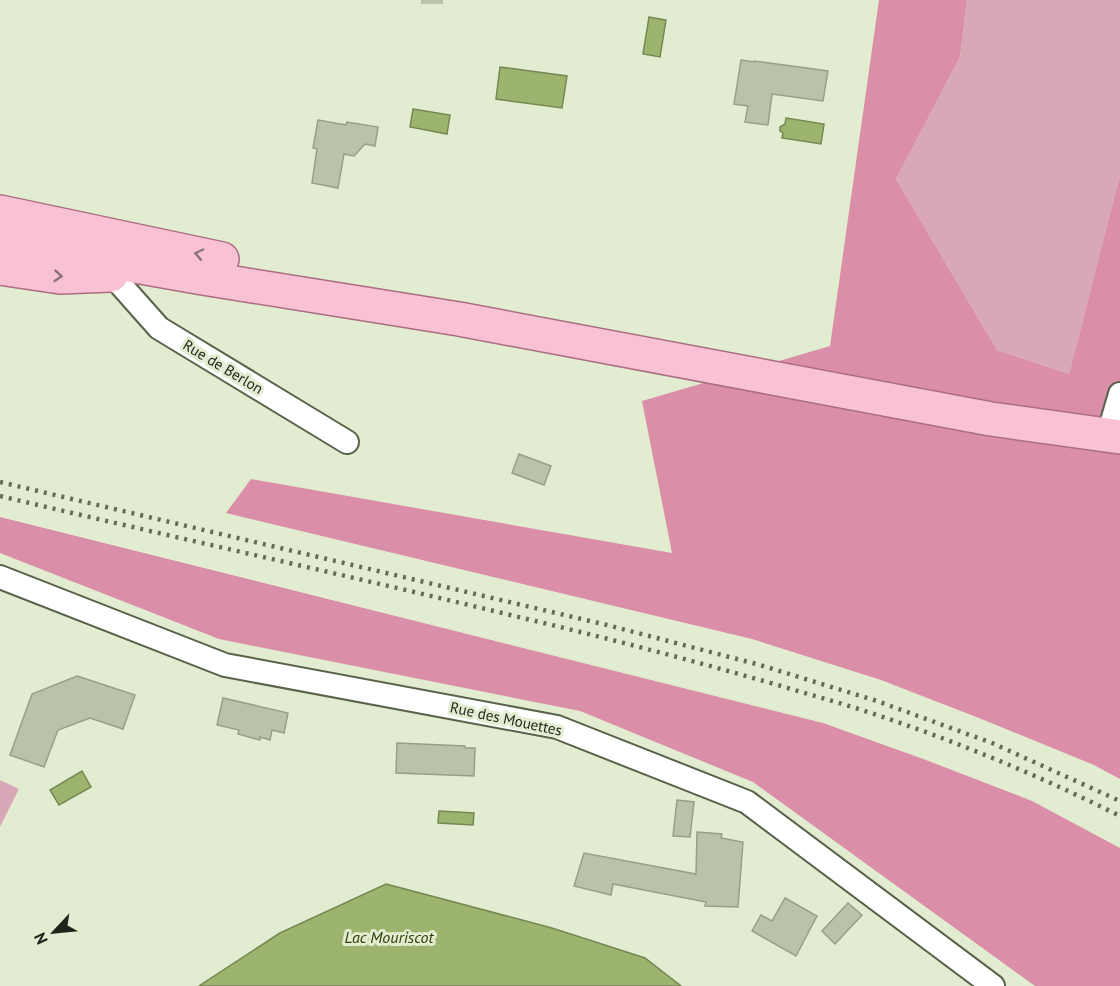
<svg xmlns="http://www.w3.org/2000/svg" width="1120" height="986" font-family="'PT Sans',sans-serif">
  <style>
    .green { fill: #d8a8b7 }
    .forest { fill: #db8ea8 }
    .water { fill: #9cb46d; stroke: #768854; stroke-width: 1.5 }
    .building { fill: #b9c3a8; stroke: #96a086; stroke-width: 1.5 }
    .lines { fill: none; stroke-linecap: round; stroke-linejoin: round }
    .street-tunnel { stroke: #bbc4ab; stroke-width: 22; stroke-dasharray: 22 11; stroke-linecap: butt }
    .street-casing { stroke: #59624a; stroke-width: 26 }
    .primary-casing { stroke: #aa6e80; stroke-width: 36 }
    .street { stroke: #fff; stroke-width: 22 }
    .primary { stroke: #f9c1d4; stroke-width: 33 }
    .rail { stroke: #656b5b; stroke-width: 4.5; stroke-dasharray: 3 6; stroke-linecap: butt }
    .oneway { stroke: #8c7276 }
    .labels { text-anchor: middle; stroke-width: 6; stroke-linejoin: round; paint-order: stroke }
    .street-label { font-size: 15px; fill: #1f2319; stroke: #e2ecd0 }
    .water-label { font-size: 16px; font-style: italic; fill: #2f3d07; stroke: #e2ecd0 }
  </style>
  <rect width="100%" height="100%" fill="#e2ecd0"/>
  <g class="green">
    <path d="M967 0H1120V175L1069 374 997 350 896 179 960 57Z"/>
    <path d="M0 780 19 789 0 827Z"/>
  </g>
  <g class="forest">
    <path d="M879 0H967L960 57 896 179 997 350 1069 374 1120 175V779L1094 765 984 720 881 680 752 639 226 513 251 479 672 553 642 401 830 346Z"/>
    <path d="M0 517 823 723 926 760 1032 801 1120 848V986H1035L753 782 580 711 219 639 0 553Z"/>
  </g>
  <g class="water">
    <path d="M649 17 666 20 660 57 643 54Z"/>
    <path d="M500 67 567 76 562 108 496 99Z"/>
    <path d="M413 109 450 115 447 134 410 127Z"/>
    <path d="M786 118 824 124 821 144 782 138 783 133 780 131V127L785 124Z"/>
    <path d="M82 771 91 787 59 805 50 790Z"/>
    <path d="M439 811 474 813 473 825 438 823Z"/>
    <path d="M386 884 552 928 645 958 681 986H199L280 933Z"/>
  </g>
  <g class="building">
    <path d="M741 60 754 62V61L828 71 823 101 772 94 768 125 745 122 748 106 734 104Z"/>
    <path d="M318 120 346 125 347 122 378 127 375 146 365 144 354 156 344 154 338 188 312 183 317 149 313 148Z"/>
    <path d="M519 454 551 466 544 485 512 473Z"/>
    <path d="M77 676 135 695 123 729 90 718 58 730 44 767 10 755 32 694Z"/>
    <path d="M223 698 288 713 284 733 272 730 270 740 260 737V740L238 734 239 730 217 725Z"/>
    <path d="M397 743 465 746V748H475L474 776 396 773Z"/>
    <path d="M677 800 694 802 690 837 673 836Z"/>
    <path d="M697 832 722 834 721 838 743 842 738 907 705 906 706 902 613 884 611 895 574 886 584 853 696 874Z"/>
    <path d="M785 898 817 916 796 956 752 931 761 915 772 921Z"/>
    <path d="M848 903 862 915 835 944 822 931Z"/>
  </g>
  <g class="lines">
    <path class="street-tunnel" d="M432 0V4"/>
    <g class="street-casing">
      <g id="street">
        <path d="M112 275 159 328 347 442"/>
        <path d="M1108 435 1120 394"/>
        <path d="M0 577 225 665 557 727 747 802 993 986"/>
      </g>
    </g>
    <g class="primary-casing">
      <g id="primary">
        <path d="M0 212 222 259"/>
        <path d="M0 242 197 277 459 319 991 419 1120 437"/>
        <path d="M0 268 60 277 111 275"/>
      </g>
    </g>
    <use href="#street" class="street"/>
    <use href="#primary" class="primary"/>
    <g class="rail">
      <path d="M0 482 607 625 760 665 877 701 992 743 1120 801"/>
      <path d="M0 496C177 538 355 577 531 620 615 640 698 662 781 686 811 695 841 703 871 713 956 741 1040 776 1120 816"/>
    </g>
  </g>
  <defs><path id="oneway-chevron" d="M-2-3.5L2.5 0L-2 3.5" fill="none" stroke-width="1.6" stroke-linecap="round" stroke-linejoin="round" transform="scale(1.5)"/></defs>
  <g class="oneway">
    <use href="#oneway-chevron" transform="translate(199 254) rotate(-168)"/>
    <use href="#oneway-chevron" transform="translate(58 276) rotate(5)"/>
  </g>
  <g class="labels">
    <g class="street-label">
      <text transform="translate(223 367) rotate(31)" y="5">Rue de Berlon</text>
      <text transform="translate(506 719) rotate(12)" y="5">Rue des Mouettes</text>
    </g>
    <g class="water-label">
      <text x="389" y="943">Lac Mouriscot</text>
    </g>
  </g>
  <g transform="translate(54 932) rotate(244)" stroke="#e2ecd0" stroke-width="4.5" paint-order="stroke">
  <path d="M0-4.5L10 22L0 15L-10 22Z" fill="#1f2319"/>
  <text y="-9" font-size="16" font-weight="bold" text-anchor="middle" fill="#1f2319">N</text>
  </g>
</svg>
